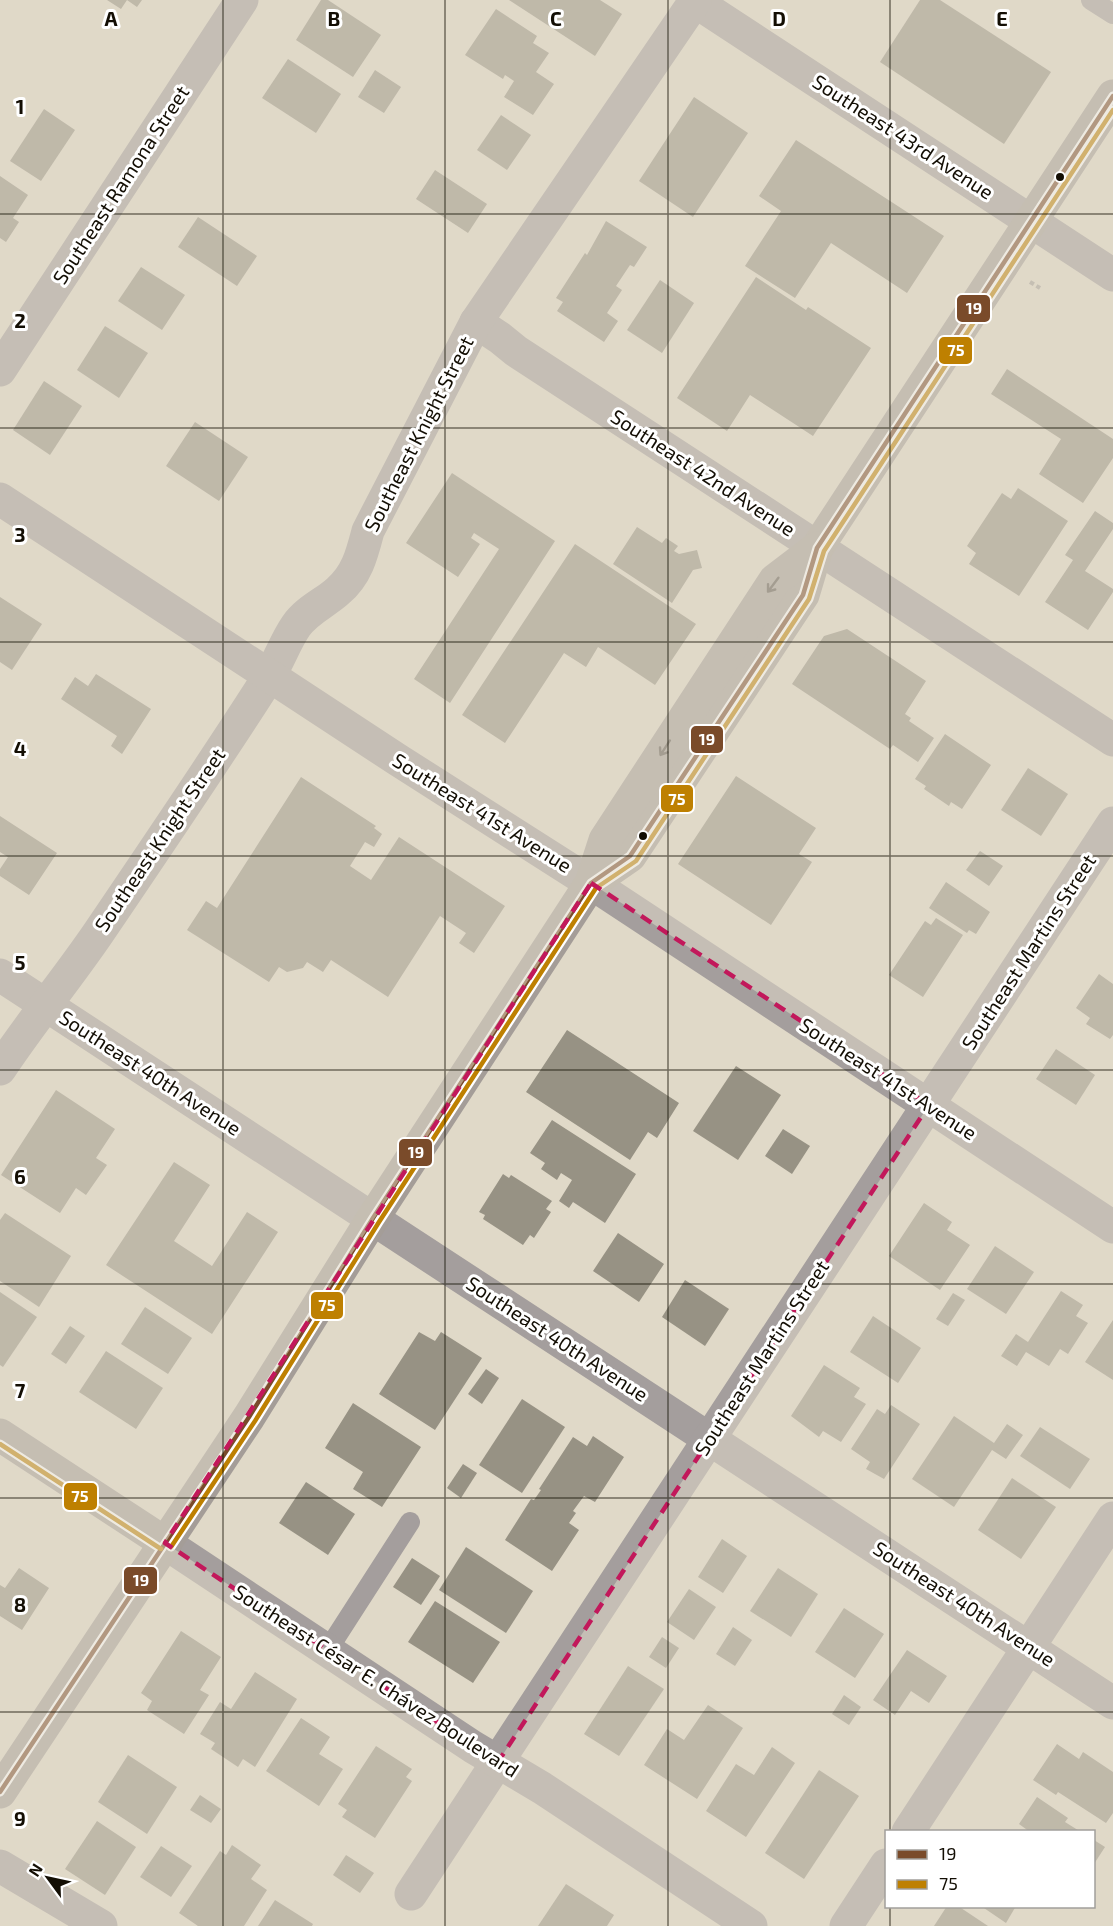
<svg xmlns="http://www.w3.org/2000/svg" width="1113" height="1926" font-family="'Exo 2',sans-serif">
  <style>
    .building { fill: #979284 }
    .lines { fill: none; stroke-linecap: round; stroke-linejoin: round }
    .path { stroke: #a49f9a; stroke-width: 4; stroke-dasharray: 4.5 3; stroke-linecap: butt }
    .service { stroke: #a49e9d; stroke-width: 20 }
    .minor { stroke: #a49e9d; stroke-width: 33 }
    .tertiary { stroke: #a49e9d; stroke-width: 33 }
    .secondary { stroke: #a49d98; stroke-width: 33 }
    .bus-1-casing { stroke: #fff; stroke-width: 9 }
    .bus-2-casing { stroke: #fff; stroke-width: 9 }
    .bus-1 { stroke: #7a4b2a; stroke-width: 4.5 }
    .bus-2 { stroke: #be8001; stroke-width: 4.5 }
    .oneway { stroke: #5c564e }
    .marked { fill: none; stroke: #c2185b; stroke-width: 4.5; stroke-dasharray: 12 8; stroke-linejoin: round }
    .grid { fill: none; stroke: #130e04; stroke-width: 1.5; stroke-opacity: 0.55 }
    .bus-dot { fill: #130e04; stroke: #fff; stroke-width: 2 }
    .labels { text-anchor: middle; stroke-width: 6; stroke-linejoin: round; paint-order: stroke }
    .street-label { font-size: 20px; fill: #130e04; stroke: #fff }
    .grid-label { font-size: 20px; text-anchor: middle; font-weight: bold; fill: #130e04; stroke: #fff; stroke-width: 6; stroke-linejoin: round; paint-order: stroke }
    .line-badge { stroke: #fff; stroke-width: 2 }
    .badge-label { font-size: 16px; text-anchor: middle; font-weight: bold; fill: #fff }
  </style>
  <rect width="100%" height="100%" fill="#e0d9c8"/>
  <g class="building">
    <path d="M107 0H142L137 7 127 0 121 9Z"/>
    <path d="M321 0H328L381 35 353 77 296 40Z"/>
    <path d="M509 0H600L622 14 595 56Z"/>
    <path d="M920 0H940L1051 72 1004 144 880 62Z"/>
    <path d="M496 9 537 36 533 43 549 53 536 72 554 84 533 115 504 97 514 81 505 75 503 79 465 55Z"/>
    <path d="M288 59 341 94 316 133 262 98Z"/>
    <path d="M375 70 401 87 384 113 358 97Z"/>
    <path d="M694 97 748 133 693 217 639 181Z"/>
    <path d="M44 109 75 130 41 181 10 161Z"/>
    <path d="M501 115 531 135 507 170 477 150Z"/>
    <path d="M796 140 944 236 907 293 831 243 795 298 745 266 781 211 759 196Z"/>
    <path d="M435 170 487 204 468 233 416 199Z"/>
    <path d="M0 176 28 195 13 218 19 222 6 242 0 238Z"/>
    <path d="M198 217 257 256 237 286 178 247Z"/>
    <path d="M606 221 647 247 634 267 630 265 616 286 622 290 607 313 618 321 604 342 557 311 563 302 556 298 585 253 587 255Z"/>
    <path d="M141 267 185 295 162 330 118 301Z"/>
    <path d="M756 277 806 310 808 307 871 348 813 436 750 395 727 431 677 398Z"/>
    <path d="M660 280 694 303 662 353 627 330Z"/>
    <path d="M105 326 148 353 119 398 77 370Z"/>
    <path d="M1007 369 1113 439V458L1083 503 1039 474 1061 439 991 394Z"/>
    <path d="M44 381 82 406 50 455 13 430Z"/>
    <path d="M195 422 248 457 219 501 166 466Z"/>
    <path d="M452 473 555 541 450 703 414 679 499 549 474 533 471 538 480 544 458 577 406 543Z"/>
    <path d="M1018 488 1068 521 1019 596 969 564 976 553 967 546 1002 493 1011 499Z"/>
    <path d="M1095 511 1113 523V529L1085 571 1113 589V592L1088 630 1045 602 1073 560 1065 555Z"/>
    <path d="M637 527 662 543 666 538 678 546 674 551 679 554 697 550 702 568 693 570 672 603 613 564Z"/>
    <path d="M575 544 696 624 655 685 598 647 586 667 564 653 505 743 462 715Z"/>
    <path d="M0 597 42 624 12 670 0 662Z"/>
    <path d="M847 629 926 681 905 714 911 718 909 721 934 738 918 762 893 745 890 749 792 684 824 636Z"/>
    <path d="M96 674 151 709 122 754 111 746 117 736 61 699 75 677 88 686Z"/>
    <path d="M945 734 991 765 962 809 951 802 949 806 924 789 926 786 915 779Z"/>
    <path d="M1028 768 1068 794 1041 836 1001 810Z"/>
    <path d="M736 776 816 828 799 854 812 862 771 925 678 864Z"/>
    <path d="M301 777 376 826 374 828 382 834 374 847 365 842 350 866 371 880 399 837 505 906 474 953 459 943 466 933 440 916 388 997 331 960 323 972 307 962 303 968 287 972 279 967 269 982 187 930 206 901 217 908Z"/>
    <path d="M0 816 57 853 29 895 0 876V869L8 857 0 852Z"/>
    <path d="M980 851 1003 866 989 886 966 870Z"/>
    <path d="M946 882 990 912 976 934 969 930 967 933 929 908Z"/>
    <path d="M936 918 963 935 923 997 889 975 925 921 931 925Z"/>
    <path d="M1099 974 1113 984V1035L1110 1039 1086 1024 1090 1018 1076 1008Z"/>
    <path d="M567 1030 679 1103 657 1138 648 1132 630 1160 526 1092Z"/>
    <path d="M1056 1049 1095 1075 1076 1105 1036 1079Z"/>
    <path d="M736 1066 781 1095 738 1160 693 1131Z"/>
    <path d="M56 1090 115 1129 96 1158 107 1165 86 1195 76 1188 60 1213 1 1175Z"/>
    <path d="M552 1120 636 1174 605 1223 573 1202 569 1208 559 1201 572 1180 561 1173 557 1180 541 1169 545 1163 530 1153Z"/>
    <path d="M783 1129 810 1146 792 1174 765 1156Z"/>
    <path d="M174 1162 210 1185 174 1241 212 1266 247 1212 278 1232 212 1334 106 1265Z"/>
    <path d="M503 1174 509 1178 511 1175 552 1201 546 1209 551 1212 534 1238 530 1235 523 1245 483 1219 485 1215 479 1212Z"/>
    <path d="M924 1203 952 1222 947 1230 970 1245 940 1290 889 1256Z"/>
    <path d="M5 1213 71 1256 39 1307 0 1281V1220Z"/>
    <path d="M618 1233 664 1264 639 1302 593 1271Z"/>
    <path d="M995 1246 1034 1272 1006 1314 967 1289Z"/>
    <path d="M685 1280 729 1309 705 1346 662 1317Z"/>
    <path d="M1061 1291 1083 1305 1076 1316 1088 1323 1068 1354 1060 1349 1049 1366 1026 1352 1017 1366 1001 1356 1016 1334 1028 1342Z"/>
    <path d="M0 1292 37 1317 3 1367 0 1365Z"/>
    <path d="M953 1293 965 1300 948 1326 936 1319Z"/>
    <path d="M145 1307 192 1338 168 1374 121 1344Z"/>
    <path d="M873 1316 921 1348 898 1383 850 1352Z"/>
    <path d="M1113 1320V1380L1085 1362Z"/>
    <path d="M70 1326 85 1336 66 1364 51 1354Z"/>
    <path d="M419 1332 435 1341 441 1332 482 1358 435 1430 379 1394Z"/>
    <path d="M106 1351 163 1388 136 1429 79 1392Z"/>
    <path d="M824 1365 860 1388 854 1397 866 1404 841 1442 823 1431 819 1437 791 1416Z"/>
    <path d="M486 1369 499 1378 482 1404 468 1394Z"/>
    <path d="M522 1399 565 1427 522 1493 479 1465Z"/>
    <path d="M353 1403 421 1447 382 1507 353 1489 363 1472 325 1448Z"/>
    <path d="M891 1405 920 1424 884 1479 866 1469 870 1462 851 1449 877 1409 885 1414Z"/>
    <path d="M954 1416 994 1443 1007 1424 1023 1435 1006 1459 992 1450 954 1507 912 1479Z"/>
    <path d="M1040 1427 1090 1459 1070 1489 1020 1456Z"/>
    <path d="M593 1436 624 1457 595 1502 584 1496 573 1511 576 1513 569 1523 579 1530 552 1571 505 1540 531 1499 534 1500 541 1490 539 1489 573 1437 587 1446Z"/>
    <path d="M463 1464 477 1473 461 1498 447 1488Z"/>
    <path d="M1012 1478 1056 1507 1021 1559 978 1530Z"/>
    <path d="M306 1482 355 1514 328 1555 279 1523Z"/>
    <path d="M722 1539 747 1556 723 1593 698 1577Z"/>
    <path d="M466 1547 533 1591 506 1633 439 1590Z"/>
    <path d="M412 1558 440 1576 421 1605 393 1587Z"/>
    <path d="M19 1568 49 1588 22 1630 0 1616V1585L5 1588Z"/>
    <path d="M778 1568 818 1594 791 1637 750 1611Z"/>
    <path d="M689 1589 716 1607 694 1640 667 1622Z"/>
    <path d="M435 1601 500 1642 473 1683 408 1642Z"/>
    <path d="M844 1608 884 1634 855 1678 815 1652Z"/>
    <path d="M733 1627 752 1640 735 1666 716 1654Z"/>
    <path d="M181 1631 221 1657 200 1690 209 1695 184 1734 147 1710 152 1701 141 1693Z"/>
    <path d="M662 1637 679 1648 666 1668 649 1657Z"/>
    <path d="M907 1650 947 1676 929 1703 911 1691 895 1715 873 1700Z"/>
    <path d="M628 1666 664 1689 619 1756 584 1734Z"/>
    <path d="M255 1672 297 1699 255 1767 243 1759 238 1767 211 1749 215 1743 200 1734 220 1702 231 1709Z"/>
    <path d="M844 1695 861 1707 849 1725 832 1714Z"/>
    <path d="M708 1705 743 1728 697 1799 644 1765 667 1729 684 1740Z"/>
    <path d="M301 1718 330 1737 319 1754 343 1769 319 1806 266 1771Z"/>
    <path d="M1057 1744 1079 1759 1083 1752 1113 1772V1813L1106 1823 1058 1792 1056 1795 1033 1780Z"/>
    <path d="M376 1746 412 1769 406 1777 412 1781 375 1838 342 1817 347 1810 338 1804Z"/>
    <path d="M772 1747 795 1763 746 1837 706 1811 736 1764 754 1775Z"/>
    <path d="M128 1755 177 1787 147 1834 98 1802Z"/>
    <path d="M819 1770 859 1796 804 1879 765 1853Z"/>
    <path d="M200 1795 221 1809 211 1823 190 1810Z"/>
    <path d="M1037 1797 1068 1818 1065 1822 1081 1832H1030L1019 1824Z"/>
    <path d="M97 1821 136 1847 105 1895 65 1869Z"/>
    <path d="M1094 1840 1105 1847 1094 1864Z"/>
    <path d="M232 1845 261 1865 251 1879 267 1890 244 1926H198L179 1913 220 1851 226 1855Z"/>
    <path d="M161 1846 192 1866 171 1897 140 1877Z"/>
    <path d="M346 1855 374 1873 360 1893 333 1875Z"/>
    <path d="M566 1884 614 1915 607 1926H538Z"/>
    <path d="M275 1900 313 1924 312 1926H258Z"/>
    <path d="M947 1906H958L988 1926H934Z"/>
    <path d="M981 1906H1016L1006 1923Z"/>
  </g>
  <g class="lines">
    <path class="path" d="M1030 282 1040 288"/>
    <g class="service">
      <path d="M1091 0 1113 14"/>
      <path d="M327 1651 410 1522"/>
    </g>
    <g class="minor">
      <path d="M693 0 1113 275"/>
      <path d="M476 322 500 338 516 351 1113 740"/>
      <path d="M0 370 242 0"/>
      <path d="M591 883 1113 1227"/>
      <path d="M0 975 1113 1703"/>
      <path d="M0 1069C31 1022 67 979 99 932 156 848 213 764 268 678 279 661 285 642 296 626 307 610 325 603 338 591 357 575 362 554 368 531L476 322 695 1"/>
      <path d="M908 1832 1113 1518"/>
      <path d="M0 1866 101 1926"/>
      <path d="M411 1894 1113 823"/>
      <path d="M846 1926 886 1865"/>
    </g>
    <g class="tertiary">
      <path d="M0 499 398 760 591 883"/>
      <path d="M165 1543 473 1747 542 1788 751 1926"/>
    </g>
    <g class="secondary">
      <path d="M591 883 630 856 803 595 817 548 1113 96"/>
      <path d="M0 1435 165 1543"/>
      <path d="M0 1792 249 1417 373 1218 591 883 605 840 775 580 817 548"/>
    </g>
    <g class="bus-1-casing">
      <path id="bus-1" d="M0 1792 249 1417 373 1218 591 883 630 856 803 595 817 548 1113 96"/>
    </g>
    <g class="bus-2-casing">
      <g id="bus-2">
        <path d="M0 1444 161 1549"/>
        <path d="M171 1547 255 1421 379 1222 596 888 636 861 809 599 824 551 1113 110"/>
      </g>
    </g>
    <use href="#bus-1" class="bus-1"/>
    <use href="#bus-2" class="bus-2"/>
  </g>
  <defs><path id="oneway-shaft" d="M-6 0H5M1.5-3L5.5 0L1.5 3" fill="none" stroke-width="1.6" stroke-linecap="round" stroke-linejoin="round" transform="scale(1.5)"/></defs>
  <g class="oneway">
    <use href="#oneway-shaft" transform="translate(773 585) rotate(127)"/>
    <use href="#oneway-shaft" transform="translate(665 748) rotate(123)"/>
  </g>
  <path d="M0 0H1113V1926H0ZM591 883 929 1105 498 1762 165 1543Z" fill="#e0d9c8" fill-opacity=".55" fill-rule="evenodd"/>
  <path class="marked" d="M591 883 929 1105 498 1762 165 1543Z"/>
  <path class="grid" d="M223 0V1926M445 0V1926M668 0V1926M890 0V1832M0 214H1113M0 428H1113M0 642H1113M0 856H1113M0 1070H1113M0 1284H1113M0 1498H1113M0 1712H1113M890 1906V1926"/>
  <g class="bus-dot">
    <circle cx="1060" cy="177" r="5"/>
    <circle cx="643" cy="836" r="5"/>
  </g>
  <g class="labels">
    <g class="street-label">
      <text transform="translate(903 137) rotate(33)" y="7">Southeast 43rd Avenue</text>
      <text transform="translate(121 185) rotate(-57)" y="7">Southeast Ramona Street</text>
      <text transform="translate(419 434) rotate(-63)" y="7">Southeast Knight Street</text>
      <text transform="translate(703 473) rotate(33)" y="7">Southeast 42nd Avenue</text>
      <text transform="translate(482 813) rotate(32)" y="7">Southeast 41st Avenue</text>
      <text transform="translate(160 840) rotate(-56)" y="7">Southeast Knight Street</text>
      <text transform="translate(1029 952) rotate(-57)" y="7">Southeast Martins Street</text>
      <text transform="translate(150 1073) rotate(33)" y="7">Southeast 40th Avenue</text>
      <text transform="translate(888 1079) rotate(33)" y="7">Southeast 41st Avenue</text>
      <text transform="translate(557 1339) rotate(33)" y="7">Southeast 40th Avenue</text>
      <text transform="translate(762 1358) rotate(-57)" y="7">Southeast Martins Street</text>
      <text transform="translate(964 1604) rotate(33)" y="7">Southeast 40th Avenue</text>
      <text transform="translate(376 1681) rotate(33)" y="7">Southeast César E. Chávez Boulevard</text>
    </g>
  </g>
  <g class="grid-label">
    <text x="111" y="26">A</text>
    <text x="334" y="26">B</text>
    <text x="556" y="26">C</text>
    <text x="779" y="26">D</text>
    <text x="1002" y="26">E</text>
    <text x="20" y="114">1</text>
    <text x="20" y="328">2</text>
    <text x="20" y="542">3</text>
    <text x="20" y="756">4</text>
    <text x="20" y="970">5</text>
    <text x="20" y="1184">6</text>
    <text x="20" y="1398">7</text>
    <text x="20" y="1612">8</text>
    <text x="20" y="1826">9</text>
  </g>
  <g class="line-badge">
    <rect x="956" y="294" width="35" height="29" rx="6" fill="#7a4b2a"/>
    <rect x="938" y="336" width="35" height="29" rx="6" fill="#be8001"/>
    <rect x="690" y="725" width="34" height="29" rx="6" fill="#7a4b2a"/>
    <rect x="660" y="784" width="34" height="29" rx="6" fill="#be8001"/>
    <rect x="398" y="1138" width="35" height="29" rx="6" fill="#7a4b2a"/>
    <rect x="310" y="1291" width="34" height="29" rx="6" fill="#be8001"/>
    <rect x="63" y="1482" width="35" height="29" rx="6" fill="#be8001"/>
    <rect x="123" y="1566" width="35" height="29" rx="6" fill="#7a4b2a"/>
  </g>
  <g class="badge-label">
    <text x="974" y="314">19</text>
    <text x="956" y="356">75</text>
    <text x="707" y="745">19</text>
    <text x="677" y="805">75</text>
    <text x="416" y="1158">19</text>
    <text x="327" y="1311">75</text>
    <text x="80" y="1502">75</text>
    <text x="141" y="1586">19</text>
  </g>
  <rect x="885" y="1830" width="210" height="78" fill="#ffffff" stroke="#a19f9b" stroke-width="1.5"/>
  <rect x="897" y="1850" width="30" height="9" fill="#7a4b2a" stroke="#a19f9b" stroke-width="1.5"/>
  <text x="939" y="1860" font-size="18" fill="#130e04">19</text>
  <rect x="897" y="1880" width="30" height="9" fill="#be8001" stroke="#a19f9b" stroke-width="1.5"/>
  <text x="939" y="1890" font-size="18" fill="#130e04">75</text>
  <g transform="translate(48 1878) rotate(303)" stroke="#ffffff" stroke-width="4.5" paint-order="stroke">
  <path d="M0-4.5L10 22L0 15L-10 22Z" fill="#130e04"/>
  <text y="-9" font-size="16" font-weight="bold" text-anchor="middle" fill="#130e04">N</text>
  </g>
</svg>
